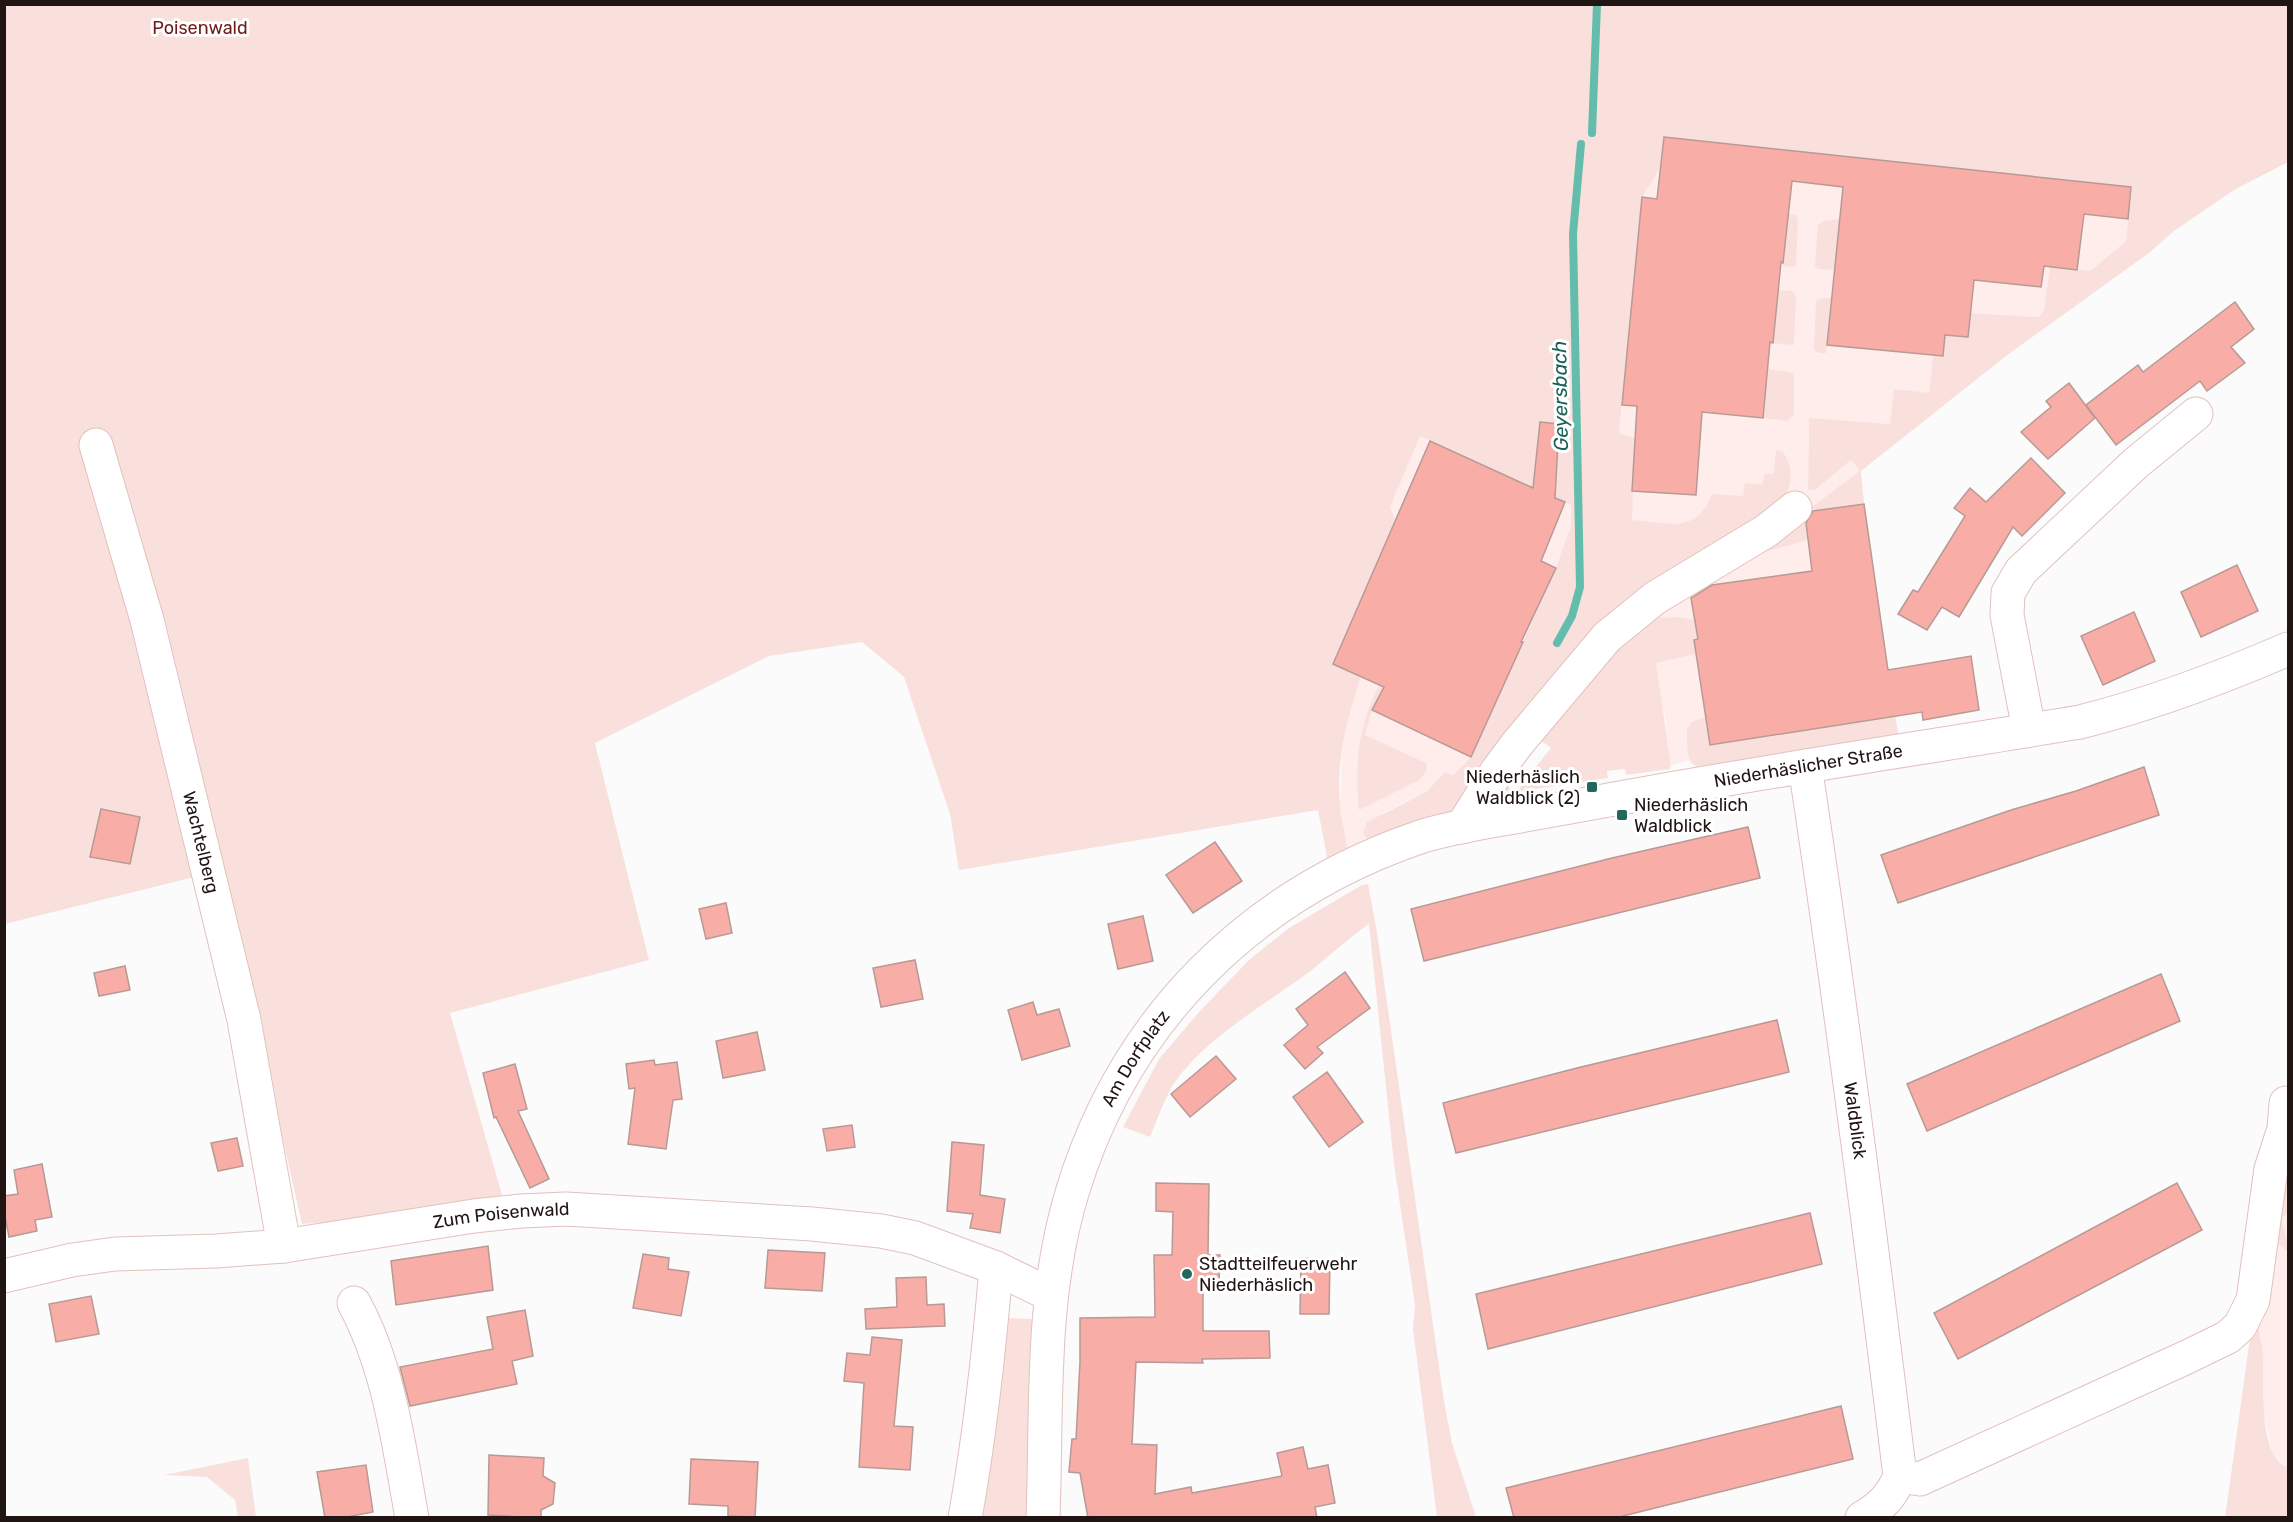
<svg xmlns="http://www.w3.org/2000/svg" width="2293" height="1522" font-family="Rubik,sans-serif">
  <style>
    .built { fill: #feedea }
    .green { fill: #fae0dd }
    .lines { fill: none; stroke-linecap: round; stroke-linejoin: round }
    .stream { stroke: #64bcac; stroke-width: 8 }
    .building { fill: #f8aea6; stroke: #b89995; stroke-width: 1.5 }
    .minor-casing { stroke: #e2c1bd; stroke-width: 35 }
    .minor { stroke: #fff; stroke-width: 33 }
    .poi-dot { fill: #21685d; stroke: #fff; stroke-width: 2 }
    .labels { text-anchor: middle; stroke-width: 6; stroke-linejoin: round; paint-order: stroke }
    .park-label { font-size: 18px; fill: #6f1b19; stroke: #fff }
    .street-label { font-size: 18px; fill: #211514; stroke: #fff }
    .poi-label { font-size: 18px; fill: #211514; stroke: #fff; text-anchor: start }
    .water-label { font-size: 20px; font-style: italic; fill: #1a6257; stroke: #fff }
  </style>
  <rect width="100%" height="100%" fill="#fbfbfb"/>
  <g class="built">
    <path d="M1664 137 2131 187 2126 241 2090 271 2050 266 2044 310 2039 317 1970 313 1943 356H1933L1929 393 1890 424 1809 419 1808 490H1815L1851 460 1860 471 1872 562 1899 739 1692 765 1689 761 1671 765 1665 716 1636 629 1657 618 1650 595 1683 549 1632 520V491L1619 433 1642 197 1661 167Z"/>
    <path d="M1420 436 1571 505V525L1556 568 1471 757 1453 775 1445 773 1426 792 1382 813 1370 842 1345 854 1347 843 1340 806 1342 755 1346 723 1361 677 1333 664 1389 507Z"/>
    <path d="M2288 1214V1467L2285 1466 2273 1454 2263 1411V1356L2258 1327 2281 1216Z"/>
  </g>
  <g class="green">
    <path d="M5 5H2288V162L2234 190 2174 231 2149 253 2006 356 1861 471 1864 504 1805 512 1808 540 1768 551 1765 550 1805 512 1860 471 1851 460 1815 490H1808L1809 418 1890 424 1894 389 1929 393 1933 355 1943 356 1945 335 1970 313 2039 317 2044 310 2050 266 2090 271 2126 241 2131 187 1664 137 1661 167 1642 197 1619 433 1635 439 1632 520C1667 522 1696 536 1712 494L1743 496 1745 483 1762 485 1765 473 1774 474 1776 450 1783 452C1793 466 1793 482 1785 497L1693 566 1454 812 1370 842 1363 833 1367 822 1426 792 1445 772 1453 775 1471 757 1556 568 1571 525V505L1420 436 1390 507 1396 522 1333 664 1361 677C1347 718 1336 761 1340 805 1341 819 1346 833 1347 847L1345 854 1328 862 1318 810 959 870 950 814 904 677 862 642 769 656 595 743 649 960 450 1013 504 1202 422 1215 302 1224 266 1065 210 873 5 924Z"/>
    <path d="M1789 214 1795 215 1798 219 1796 265 1793 267 1783 266Z"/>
    <path d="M1840 219 1834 270 1818 269 1815 266 1818 225 1824 221Z"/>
    <path d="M1778 290 1792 291 1796 296 1794 345 1773 343Z"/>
    <path d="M1831 298 1826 353H1820L1814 350 1816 301 1818 299Z"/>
    <path d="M1768 369 1793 373 1794 376V414L1788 421 1763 418Z"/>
    <path d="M1877 592 1879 611 1694 639 1696 654 1656 663 1671 765 1670 769 1626 775 1625 769 1607 771 1608 778 1529 790 1530 800 1502 803 1495 794 1501 782 1516 792 1551 748 1537 738 1627 634 1657 618 1677 617 1695 620Z"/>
    <path d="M1393 668 1372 710 1365 735 1426 763C1428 771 1425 774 1419 780L1359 810C1355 768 1357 733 1375 694 1380 683 1383 674 1393 668Z"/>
    <path d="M1895 716 1899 739 1702 770C1683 760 1688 748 1687 729L1692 722 1706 717 1710 745Z"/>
    <path d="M1368 884 1377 932 1444 1401 1452 1443 1476 1517H1437L1413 1329 1415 1305 1394 1164 1369 924C1345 940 1324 962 1301 978 1260 1007 1207 1039 1177 1079 1165 1096 1158 1118 1150 1137L1123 1127 1159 1059 1200 1011 1249 960 1289 928 1362 885Z"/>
    <path d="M2288 1167V1214L2281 1217 2288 1246 2287 1251 2274 1241 2276 1216Z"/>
    <path d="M1007 1318 1033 1319 1028 1517 972 1518Z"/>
    <path d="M2258 1327C2260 1337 2263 1348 2263 1359 2264 1385 2258 1457 2288 1467V1517L2225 1518 2250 1338Z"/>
    <path d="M248 1458 256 1517H238L235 1500 207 1477 164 1475Z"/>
  </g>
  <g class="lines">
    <g class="stream">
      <path d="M1592 133 1597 4"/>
      <path d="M1557 643 1572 616 1580 587 1573 234 1581 144"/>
    </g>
  </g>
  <g class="building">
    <path d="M1664 137 2131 187 2128 219 2084 214 2077 270 2044 266 2041 287 1974 280 1968 337 1945 335 1943 356 1827 345 1843 187 1792 181 1783 263 1781 262 1773 343 1770 342 1763 418 1702 412 1696 495 1632 491 1637 406 1622 405 1642 197 1657 199Z"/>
    <path d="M2235 302 2254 329 2231 347 2245 363 2207 391 2200 381 2116 445 2086 405 2138 365 2143 372Z"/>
    <path d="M2069 383 2095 418 2048 459 2021 432 2051 407 2046 401Z"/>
    <path d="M1540 422 1559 424 1555 498 1565 502 1541 561 1556 568 1521 642H1523L1471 757 1372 710 1384 687 1333 664 1430 441 1533 488Z"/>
    <path d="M2031 458 2065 493 2022 536 2013 527 1959 617 1942 607 1927 630 1898 614 1913 590 1918 592 1965 516 1954 508 1970 488 1986 502Z"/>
    <path d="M1864 504 1888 670 1971 656 1979 710 1923 720 1922 712 1710 745 1694 640 1698 639 1691 598 1712 585 1812 571 1806 523 1813 511Z"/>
    <path d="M2237 565 2258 611 2201 637 2181 592Z"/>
    <path d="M2134 612 2155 661 2103 685 2081 636Z"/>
    <path d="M2144 767 2159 815 1898 903 1881 855 2011 810 2076 791Z"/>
    <path d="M101 809 140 817 130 864 90 857Z"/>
    <path d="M1748 827 1760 878 1424 961 1411 909 1612 858Z"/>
    <path d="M1215 842 1242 881 1193 913 1166 875Z"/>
    <path d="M726 903 732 933 706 939 699 909Z"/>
    <path d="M1143 916 1153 961 1118 969 1108 924Z"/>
    <path d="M915 960 923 999 881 1007 873 968Z"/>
    <path d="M125 966 130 990 99 996 94 973Z"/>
    <path d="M1345 972 1370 1008 1317 1047 1323 1053 1305 1069 1284 1045 1308 1025 1296 1009Z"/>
    <path d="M2161 974 2180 1021 1927 1131 1907 1084Z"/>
    <path d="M1033 1002 1037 1015 1059 1009 1070 1046 1022 1060 1008 1010Z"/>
    <path d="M1777 1020 1789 1072 1456 1153 1443 1103 1577 1068Z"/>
    <path d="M757 1032 765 1070 723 1078 716 1041Z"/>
    <path d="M1216 1056 1236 1079 1190 1117 1171 1094Z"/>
    <path d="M654 1060 655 1065 677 1062 682 1099 673 1100 666 1149 628 1144 635 1088 629 1089 626 1064Z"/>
    <path d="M515 1064 527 1109 518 1111 549 1179 530 1188 496 1117 494 1118 483 1073Z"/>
    <path d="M1327 1072 1363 1122 1329 1147 1293 1097Z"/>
    <path d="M852 1125 855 1147 827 1151 823 1129Z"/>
    <path d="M237 1138 243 1166 218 1171 211 1143Z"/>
    <path d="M952 1142 984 1145 980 1195 1005 1199 1000 1233 970 1228 973 1214 947 1211Z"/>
    <path d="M42 1164 52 1217 35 1220 37 1231 9 1237 4 1211V1196L18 1194 14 1170Z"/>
    <path d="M1156 1183 1209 1184 1208 1255H1220L1219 1282H1203V1331H1269L1270 1358 1202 1359 1203 1363 1136 1362 1132 1444 1157 1445 1155 1494 1191 1487 1192 1493 1282 1476 1277 1453 1303 1447 1308 1469 1328 1465 1335 1503 1315 1507 1317 1518H1088L1080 1473 1069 1472 1072 1439H1076L1080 1362V1318L1155 1317 1154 1255H1172L1173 1212 1156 1211Z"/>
    <path d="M2177 1183 2202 1230 1958 1359 1934 1313Z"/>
    <path d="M1810 1213 1822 1264 1488 1349 1476 1294Z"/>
    <path d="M488 1246 493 1290 396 1305 391 1261Z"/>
    <path d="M768 1250 825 1253 822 1291 765 1288Z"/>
    <path d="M643 1254 669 1258 668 1269 689 1272 681 1316 633 1308Z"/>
    <path d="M1301 1258 1330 1259 1329 1314H1300Z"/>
    <path d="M926 1277 927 1305 944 1304 945 1326 866 1329 865 1309 897 1307 896 1278Z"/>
    <path d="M91 1296 99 1334 56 1342 49 1304Z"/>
    <path d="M525 1310 533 1356 512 1361 517 1384 410 1406 400 1367 493 1349 487 1317Z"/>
    <path d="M872 1337 902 1340 894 1426 913 1427 910 1470 859 1467 864 1383 844 1381 847 1353 870 1355Z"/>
    <path d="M1841 1406 1853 1459 1615 1518H1514L1506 1488Z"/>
    <path d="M489 1455 544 1458 543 1476 555 1483 553 1504 541 1510V1518L488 1515Z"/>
    <path d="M691 1459 758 1462 755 1517 728 1516V1506L689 1504Z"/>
    <path d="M366 1465 373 1512 342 1518H325L317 1472Z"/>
  </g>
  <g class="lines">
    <g class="minor-casing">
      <g id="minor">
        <path id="s1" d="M96 445 147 620 244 1020 284 1246"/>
        <path d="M2029 730 2007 615 2008 593 2021 571 2136 463 2196 414"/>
        <path id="s2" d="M1805 766C1841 1002 1871 1239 1900 1476 1891 1497 1882 1506 1862 1518"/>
        <path d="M1462 827 1497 771 1517 744 1607 637 1655 598 1766 531 1795 508"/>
        <path id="s3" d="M4 1276 72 1260 115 1254 216 1251 284 1246 474 1216 521 1211 566 1209 812 1224 881 1231 915 1238 996 1268 1051 1295"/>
        <path d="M354 1303C389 1367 399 1446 412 1518"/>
        <path d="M1900 1476 1920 1479 2187 1357 2228 1337 2240 1326 2253 1300 2271 1169 2284 1129 2286 1103H2288"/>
        <path d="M965 1518C980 1435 989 1352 996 1268"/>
        <path id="s4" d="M1043 1518C1047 1409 1040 1298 1072 1193 1124 1020 1250 895 1420 837 1449 828 1480 823 1509 818 1559 809 1609 800 1659 791 1799 766 1940 745 2080 722 2152 704 2221 678 2288 649"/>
      </g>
    </g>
    <use href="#minor" class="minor"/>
  </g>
  <g class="poi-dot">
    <rect x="1586" y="781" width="12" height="12" rx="3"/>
    <rect x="1616" y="809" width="12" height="12" rx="3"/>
    <circle cx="1187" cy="1274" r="6"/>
  </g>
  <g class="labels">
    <g class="park-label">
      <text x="200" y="34">Poisenwald</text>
    </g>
    <g class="street-label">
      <text dy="6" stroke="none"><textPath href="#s4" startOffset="1240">Niederhäslicher Straße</textPath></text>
      <text dy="6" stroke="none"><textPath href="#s1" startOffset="411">Wachtelberg</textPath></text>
      <text dy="6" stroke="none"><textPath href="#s4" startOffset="477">Am Dorfplatz</textPath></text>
      <text dy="6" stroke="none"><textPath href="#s2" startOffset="358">Waldblick</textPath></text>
      <text dy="6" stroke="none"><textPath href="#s3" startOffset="502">Zum Poisenwald</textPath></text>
    </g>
    <g class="poi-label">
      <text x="1580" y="783" text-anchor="end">Niederhäslich<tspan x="1580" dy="21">Waldblick (2)</tspan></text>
      <text x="1634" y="811">Niederhäslich<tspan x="1634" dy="21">Waldblick</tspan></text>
      <text x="1199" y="1270">Stadtteilfeuerwehr<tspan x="1199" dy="21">Niederhäslich</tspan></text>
    </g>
    <g class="water-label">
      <text transform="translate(1560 396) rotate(-91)" y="7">Geyersbach</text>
    </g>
  </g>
  <rect width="2293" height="1522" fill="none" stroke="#211514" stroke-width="12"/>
</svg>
